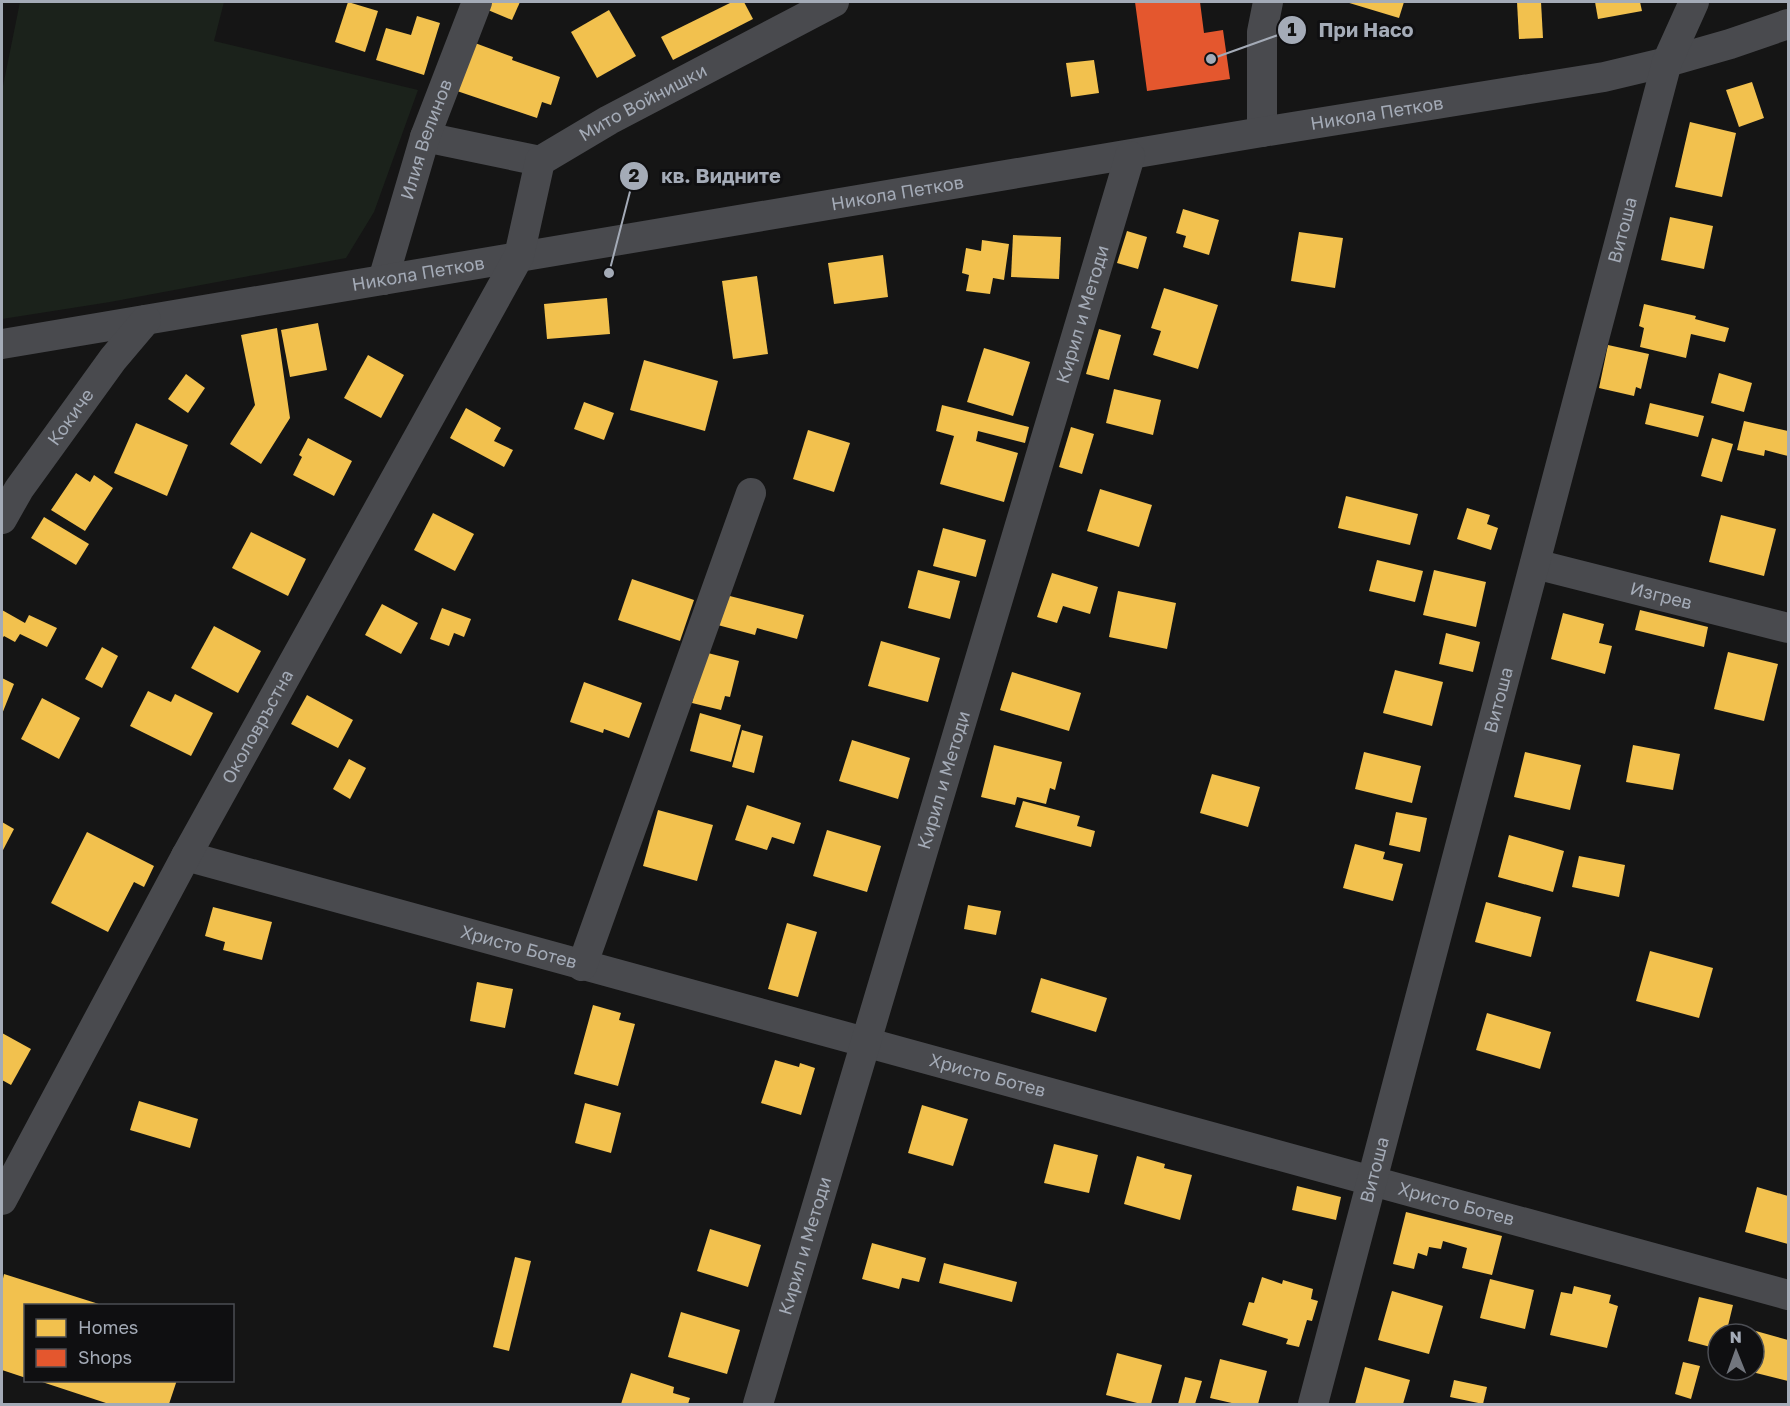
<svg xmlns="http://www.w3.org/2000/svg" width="1790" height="1406" font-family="'Golos Text',sans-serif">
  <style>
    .green { fill: #1b221b }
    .homes { fill: #f2c14e }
    .shops { fill: #e4572e }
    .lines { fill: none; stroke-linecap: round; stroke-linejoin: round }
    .minor { stroke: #494a4e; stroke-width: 30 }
    .labels { text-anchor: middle; stroke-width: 6; stroke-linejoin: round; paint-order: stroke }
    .street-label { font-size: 18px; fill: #a4abb7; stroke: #0f0f11 }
    .leader { fill: none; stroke: #a4abb7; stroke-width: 2 }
    .callout-dot { fill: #a4abb7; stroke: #0f0f11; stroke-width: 2 }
    .mark-label { font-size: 18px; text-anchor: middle; font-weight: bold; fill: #111 }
    .callout-label { font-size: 20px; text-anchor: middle; font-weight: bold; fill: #a4abb7; stroke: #0f0f11; stroke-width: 6; stroke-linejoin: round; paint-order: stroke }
  </style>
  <rect width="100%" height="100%" fill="#151515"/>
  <path class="green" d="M20 2H224L214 41 418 90 374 212 346 258 110 302 2 319V91Z"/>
  <g class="homes">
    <path d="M348 2 378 11 365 52 335 42Z"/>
    <path d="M492 2H520L512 20 488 10Z"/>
    <path d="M732 2H744L753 19 673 60 661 37Z"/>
    <path d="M1346 2H1404L1399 18Z"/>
    <path d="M1517 2H1541L1543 38 1519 39Z"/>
    <path d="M1595 2H1640L1642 11 1598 19Z"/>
    <path d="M609 10 636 56 597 78 571 32Z"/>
    <path d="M417 16 440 23 424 75 376 60 386 28 411 35Z"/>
    <path d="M475 43 513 57 512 60 560 77 551 105 542 102 537 118 457 91Z"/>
    <path d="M1094 60 1099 93 1071 97 1066 63Z"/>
    <path d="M1752 82 1764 118 1739 127 1726 90Z"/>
    <path d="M1690 122 1736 133 1722 197 1675 187Z"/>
    <path d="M1183 209 1219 220 1209 255 1183 247 1186 236 1176 233Z"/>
    <path d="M1670 217 1713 226 1704 269 1661 260Z"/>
    <path d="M1127 231 1147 237 1138 269 1117 263Z"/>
    <path d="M1299 232 1343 238 1335 288 1291 281Z"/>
    <path d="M1013 235 1061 237 1059 279 1011 277Z"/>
    <path d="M982 240 1009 244 1004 280 993 278 990 294 966 291 969 275 962 273 966 248 981 251Z"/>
    <path d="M883 255 888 297 834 304 828 263Z"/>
    <path d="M757 276 768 354 733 359 722 281Z"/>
    <path d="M1164 288 1218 305 1198 369 1153 355 1161 331 1151 328Z"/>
    <path d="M607 298 610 334 547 339 544 304Z"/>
    <path d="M1644 304 1696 316 1695 319 1729 328 1725 342 1691 334 1686 358 1640 347 1644 328 1639 326Z"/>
    <path d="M318 323 327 370 290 377 281 330Z"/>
    <path d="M277 328 290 418 261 464 230 444 255 405 241 335Z"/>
    <path d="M1099 329 1121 335 1109 380 1086 374Z"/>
    <path d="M1608 345 1649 354 1641 389 1636 387 1634 396 1599 388Z"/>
    <path d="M984 348 1030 362 1013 416 967 402Z"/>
    <path d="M368 355 404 375 381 418 344 398Z"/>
    <path d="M644 360 718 381 705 431 630 410Z"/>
    <path d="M1719 373 1752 383 1744 412 1711 403Z"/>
    <path d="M186 374 205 388 188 413 168 399Z"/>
    <path d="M1114 389 1161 400 1153 435 1106 423Z"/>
    <path d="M584 402 614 413 604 440 574 429Z"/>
    <path d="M1650 403 1704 416 1698 437 1645 424Z"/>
    <path d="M942 405 1029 427 1025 443 978 431 976 441 1018 453 1004 502 940 484 954 436 936 431Z"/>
    <path d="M466 408 501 428 494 441 513 450 504 467 450 438Z"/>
    <path d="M1744 421 1788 431V456L1765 450 1764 456 1737 450Z"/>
    <path d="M136 423 188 445 167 496 114 473Z"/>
    <path d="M1071 427 1094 434 1082 474 1059 467Z"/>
    <path d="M808 430 850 443 834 492 793 479Z"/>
    <path d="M308 438 352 461 334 496 293 475 302 457 299 455Z"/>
    <path d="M1712 438 1733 444 1722 482 1701 476Z"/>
    <path d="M76 473 90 482 94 475 113 488 85 531 51 510Z"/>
    <path d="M1100 489 1152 505 1139 547 1087 531Z"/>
    <path d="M1346 496 1418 514 1410 545 1338 528Z"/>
    <path d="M1467 508 1490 515 1487 524 1498 528 1491 550 1457 539Z"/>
    <path d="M433 513 474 534 455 571 414 550Z"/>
    <path d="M1721 515 1776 529 1764 576 1709 562Z"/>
    <path d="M44 517 89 544 76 565 31 538Z"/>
    <path d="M943 528 986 540 976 577 933 566Z"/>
    <path d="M251 532 306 559 288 596 232 568Z"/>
    <path d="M1377 560 1423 571 1415 602 1369 591Z"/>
    <path d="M918 570 960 581 950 619 908 608Z"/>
    <path d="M1434 570 1486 582 1476 627 1423 615Z"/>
    <path d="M1052 573 1098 587 1090 614 1063 606 1057 623 1037 617Z"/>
    <path d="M632 579 694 600 680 641 618 620Z"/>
    <path d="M1118 591 1176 603 1167 649 1109 637Z"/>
    <path d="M722 594 804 615 797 639 757 628 755 635 714 624Z"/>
    <path d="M382 604 418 623 401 654 365 635Z"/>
    <path d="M442 608 471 619 464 637 454 633 449 646 430 639Z"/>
    <path d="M2 610 25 623 29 615 57 628 47 647 20 634 15 642 4 636 2 639Z"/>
    <path d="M1640 610 1708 627 1704 647 1635 630Z"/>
    <path d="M1563 613 1604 624 1599 643 1612 646 1605 674 1551 659Z"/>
    <path d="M214 626 261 651 238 693 191 668Z"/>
    <path d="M1446 633 1480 642 1473 672 1439 664Z"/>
    <path d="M881 641 940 658 928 702 868 686Z"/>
    <path d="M102 647 118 656 102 688 85 679Z"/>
    <path d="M704 652 739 661 730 697 725 696 721 710 692 703Z"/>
    <path d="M1728 652 1778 664 1764 721 1714 709Z"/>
    <path d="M1395 670 1443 682 1432 726 1383 713Z"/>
    <path d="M1012 672 1081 693 1069 731 1000 710Z"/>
    <path d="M2 678 14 684 2 714Z"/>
    <path d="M584 682 642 703 629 738 604 729 603 733 570 722Z"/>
    <path d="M148 691 171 702 175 694 213 713 191 756 130 726Z"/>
    <path d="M307 695 353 720 338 748 291 724Z"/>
    <path d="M42 698 80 718 59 759 21 739Z"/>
    <path d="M700 713 741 725 731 762 690 751Z"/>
    <path d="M742 730 763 736 754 773 732 767Z"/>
    <path d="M852 740 910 758 898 799 839 781Z"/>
    <path d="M994 745 1062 762 1055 790 1050 788 1046 804 1017 797 1015 805 981 797Z"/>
    <path d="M1633 745 1680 754 1673 790 1626 782Z"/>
    <path d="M1364 752 1421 766 1412 803 1355 789Z"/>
    <path d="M1525 752 1581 765 1570 810 1514 797Z"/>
    <path d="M349 759 366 768 350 799 333 789Z"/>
    <path d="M1212 774 1260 787 1248 827 1200 813Z"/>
    <path d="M1023 801 1080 816 1077 826 1095 831 1091 847 1015 827Z"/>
    <path d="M747 805 801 823 794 844 772 837 767 850 735 840Z"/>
    <path d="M658 810 713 825 697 881 643 866Z"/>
    <path d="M1396 812 1427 818 1420 852 1389 845Z"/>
    <path d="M2 822 14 829 2 852Z"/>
    <path d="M827 830 881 846 867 892 813 876Z"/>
    <path d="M87 832 154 866 144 887 134 882 108 932 51 903Z"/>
    <path d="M1509 835 1564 851 1553 892 1498 877Z"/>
    <path d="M1355 844 1385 852 1383 859 1403 864 1393 901 1343 888Z"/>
    <path d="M1579 856 1625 865 1619 897 1572 887Z"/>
    <path d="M1486 902 1541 917 1531 957 1475 942Z"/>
    <path d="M968 905 1001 911 996 935 964 929Z"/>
    <path d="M213 907 272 922 262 960 223 950 225 942 205 936Z"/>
    <path d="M787 923 817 932 798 997 768 989Z"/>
    <path d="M1650 951 1713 968 1699 1018 1636 1001Z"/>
    <path d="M1041 978 1107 998 1096 1032 1031 1012Z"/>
    <path d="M477 982 513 989 505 1028 470 1021Z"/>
    <path d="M593 1005 621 1013 619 1020 635 1024 618 1086 574 1074Z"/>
    <path d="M1487 1013 1551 1032 1540 1069 1476 1050Z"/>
    <path d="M2 1033 31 1049 11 1085 2 1080Z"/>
    <path d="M775 1060 799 1067 800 1063 815 1068 801 1115 761 1103Z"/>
    <path d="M139 1101 198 1119 190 1148 130 1130Z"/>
    <path d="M585 1103 621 1113 611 1153 575 1143Z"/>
    <path d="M922 1105 968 1119 953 1166 908 1153Z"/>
    <path d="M1054 1144 1098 1155 1089 1193 1044 1183Z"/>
    <path d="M1137 1156 1165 1164 1164 1168 1192 1175 1180 1220 1124 1204Z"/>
    <path d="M1297 1186 1341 1197 1336 1220 1292 1210Z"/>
    <path d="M1757 1187 1788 1196V1244L1745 1232Z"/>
    <path d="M1406 1212 1502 1236 1492 1275 1462 1268 1467 1248 1443 1241 1441 1249 1429 1247 1427 1256 1418 1253 1414 1269 1393 1264Z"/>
    <path d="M710 1229 761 1245 748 1287 697 1271Z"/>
    <path d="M872 1243 926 1258 919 1282 902 1278 899 1289 862 1279Z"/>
    <path d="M515 1257 531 1261 509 1351 493 1347Z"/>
    <path d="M944 1263 1017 1282 1012 1302 939 1283Z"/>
    <path d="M4 1274 102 1305H26V1378L2 1370V1283Z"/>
    <path d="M1262 1277 1282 1284 1283 1280 1313 1289 1311 1299 1318 1301 1312 1321 1307 1320 1299 1347 1286 1344 1288 1339 1242 1325 1249 1302 1254 1303Z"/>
    <path d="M1490 1279 1534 1290 1525 1329 1480 1318Z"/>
    <path d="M1574 1286 1611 1295 1609 1303 1618 1306 1607 1348 1550 1335 1561 1292 1572 1294Z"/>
    <path d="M1392 1291 1443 1306 1429 1354 1378 1340Z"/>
    <path d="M1699 1297 1733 1305 1726 1334H1718V1349L1688 1341Z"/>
    <path d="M681 1312 740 1330 727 1374 668 1357Z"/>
    <path d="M1738 1326 1788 1340V1381L1748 1371 1754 1370V1334H1736Z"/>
    <path d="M1117 1353 1162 1365 1151 1404H1141L1106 1395Z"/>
    <path d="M1220 1359 1267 1371 1258 1404H1236L1210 1398Z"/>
    <path d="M1683 1362 1700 1366 1691 1399 1675 1394Z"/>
    <path d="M1365 1367 1410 1380 1403 1404H1355Z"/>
    <path d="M631 1373 674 1387 673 1393 690 1398 688 1404H621Z"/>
    <path d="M1185 1377 1202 1381 1195 1404H1178Z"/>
    <path d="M36 1380H177L169 1404H109Z"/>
    <path d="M1454 1380 1487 1387 1483 1404 1450 1397Z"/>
  </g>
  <path class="shops" d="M1135 2H1200L1204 33 1223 30 1230 79 1147 91Z"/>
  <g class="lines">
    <g class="minor">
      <path d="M1262 132V32L1268 2"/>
      <path d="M425 137 540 161"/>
      <path id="s1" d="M383 280 425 137 477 2"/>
      <path id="s2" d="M2 344 1262 132 1604 77 1667 62 1730 44 1788 24"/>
      <path id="s3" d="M2 519 19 489 113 359 146 320"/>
      <path id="s4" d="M1535 564 1788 628"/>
      <path id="s5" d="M186 856 1788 1295"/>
      <path d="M582 966 751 493"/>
      <path id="s6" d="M2 1200 186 856 519 256 540 161 609 120 834 2"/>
      <path id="s7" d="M758 1404 1130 156"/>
      <path id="s8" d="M1313 1404 1667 62 1694 2"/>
    </g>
  </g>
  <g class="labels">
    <g class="street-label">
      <text dy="6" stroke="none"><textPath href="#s6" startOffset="1292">Мито Войнишки</textPath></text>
      <text dy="6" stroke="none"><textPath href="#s2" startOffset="1394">Никола Петков</textPath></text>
      <text dy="6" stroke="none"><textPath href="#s1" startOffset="147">Илия Велинов</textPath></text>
      <text dy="6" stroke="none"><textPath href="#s2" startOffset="908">Никола Петков</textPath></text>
      <text dy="6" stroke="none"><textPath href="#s8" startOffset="1214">Витоша</textPath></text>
      <text dy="6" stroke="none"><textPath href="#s2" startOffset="422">Никола Петков</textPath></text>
      <text dy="6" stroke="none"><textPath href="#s7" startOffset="1137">Кирил и Методи</textPath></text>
      <text dy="6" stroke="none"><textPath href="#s3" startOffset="123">Кокиче</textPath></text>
      <text dy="6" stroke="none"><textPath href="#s4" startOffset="130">Изгрев</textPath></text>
      <text dy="6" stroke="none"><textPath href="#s8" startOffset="728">Витоша</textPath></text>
      <text dy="6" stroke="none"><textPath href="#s6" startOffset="538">Околовръстна</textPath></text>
      <text dy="6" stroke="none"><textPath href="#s7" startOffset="651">Кирил и Методи</textPath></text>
      <text dy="6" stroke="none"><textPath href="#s5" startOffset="345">Христо Ботев</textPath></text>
      <text dy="6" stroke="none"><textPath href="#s5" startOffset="831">Христо Ботев</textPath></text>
      <text dy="6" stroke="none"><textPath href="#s8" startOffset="242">Витоша</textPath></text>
      <text dy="6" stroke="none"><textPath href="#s5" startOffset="1317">Христо Ботев</textPath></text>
      <text dy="6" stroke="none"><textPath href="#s7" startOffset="165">Кирил и Методи</textPath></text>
    </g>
  </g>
  <path class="leader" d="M1211 59L1292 30M609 273L634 176"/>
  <g class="callout-dot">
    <circle cx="1211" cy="59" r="6"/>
    <circle cx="609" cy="273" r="6"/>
    <circle cx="1292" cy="30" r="15"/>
    <circle cx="634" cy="176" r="15"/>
  </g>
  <g class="mark-label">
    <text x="1292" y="36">1</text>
    <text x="634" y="182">2</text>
  </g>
  <g class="callout-label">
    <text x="1366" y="37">При Насо</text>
    <text x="721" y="183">кв. Видните</text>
  </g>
  <rect width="1790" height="1406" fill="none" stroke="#a4abb7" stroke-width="6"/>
  <rect x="24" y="1304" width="210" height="78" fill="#0f0f11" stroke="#4b4d53" stroke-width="1.5"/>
  <rect x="36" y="1319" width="30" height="18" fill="#f2c14e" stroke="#4b4d53" stroke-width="1.5"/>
  <text x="78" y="1334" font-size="18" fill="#a4abb7">Homes</text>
  <rect x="36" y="1349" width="30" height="18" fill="#e4572e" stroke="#4b4d53" stroke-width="1.5"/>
  <text x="78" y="1364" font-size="18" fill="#a4abb7">Shops</text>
  <g transform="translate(1736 1352) rotate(359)"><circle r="28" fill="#0f0f11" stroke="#4b4d53" stroke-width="1.5"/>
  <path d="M0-4.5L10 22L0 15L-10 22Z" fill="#72767e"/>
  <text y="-9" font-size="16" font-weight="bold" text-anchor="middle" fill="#a4abb7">N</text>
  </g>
</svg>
